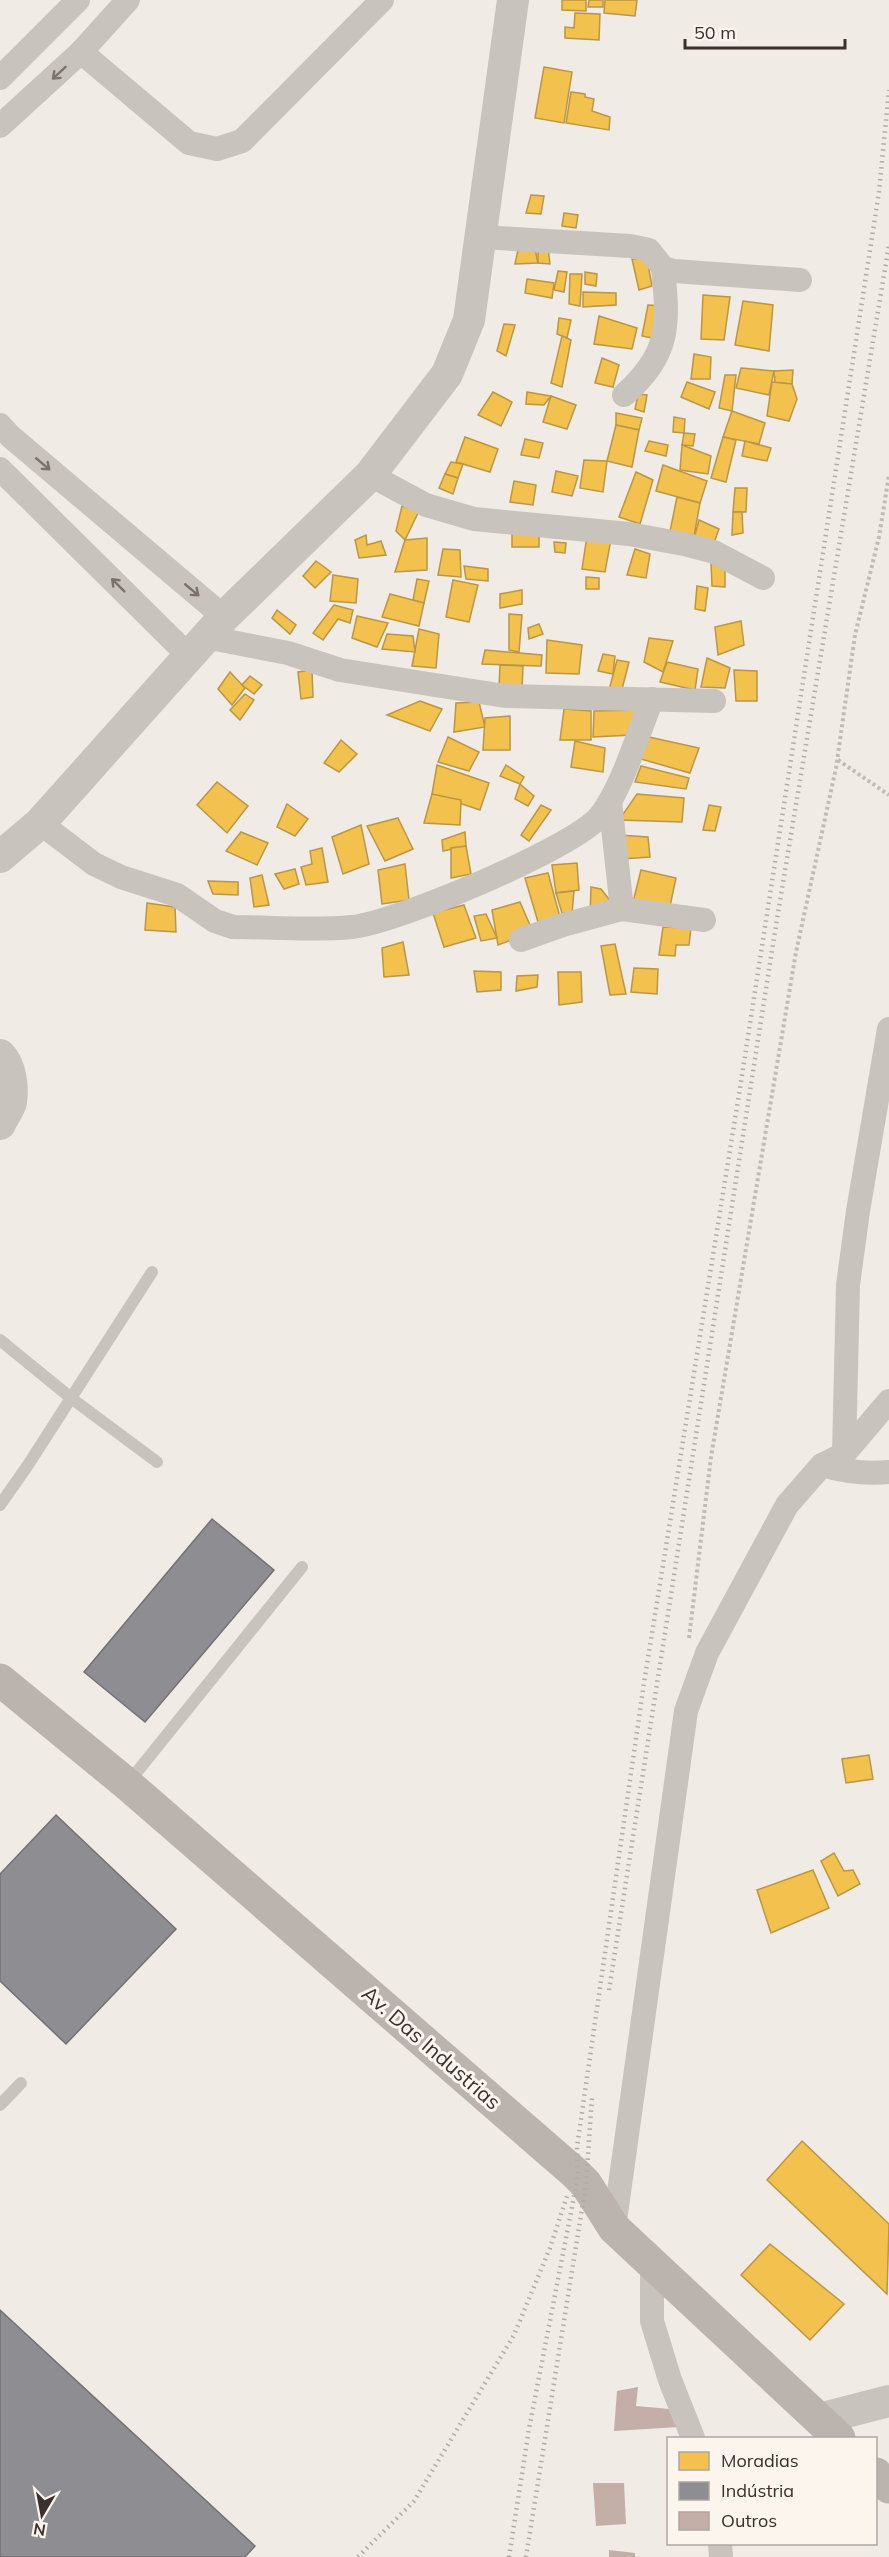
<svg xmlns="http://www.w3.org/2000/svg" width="889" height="2557" font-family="Mulish,sans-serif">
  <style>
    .homes { fill: #f2c14e; stroke: #bb9644; stroke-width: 1.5 }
    .industry { fill: #8d8d92; stroke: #747173; stroke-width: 1.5 }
    .building { fill: #c3afa7 }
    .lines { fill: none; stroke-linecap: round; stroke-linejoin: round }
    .path { stroke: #c2bbb6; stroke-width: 4; stroke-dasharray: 3 3; stroke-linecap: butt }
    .service { stroke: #c9c3be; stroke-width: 12 }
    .minor { stroke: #c9c3be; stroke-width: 24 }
    .tertiary { stroke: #c9c3be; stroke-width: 32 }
    .secondary { stroke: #bab3ae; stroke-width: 33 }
    .rail { stroke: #b1aca8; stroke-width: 4.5; stroke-dasharray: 1.5 4.5; stroke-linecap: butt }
    .oneway { stroke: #7b726d }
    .labels { text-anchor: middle; stroke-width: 6; stroke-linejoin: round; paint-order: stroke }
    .street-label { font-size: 21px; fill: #3b302b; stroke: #fbf5ee }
  </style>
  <rect width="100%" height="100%" fill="#f0ebe5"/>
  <g class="homes">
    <path d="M562 0H586V11L562 10Z"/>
    <path d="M589 0H603V7H588Z"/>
    <path d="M605 0H637L635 16 604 13Z"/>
    <path d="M575 13 600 14 599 40 565 38V27L574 28Z"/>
    <path d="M544 67 572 72 564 123 535 118Z"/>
    <path d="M571 92 585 94V97L594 99 592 111 610 117 609 130 566 123Z"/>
    <path d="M531 195 544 196 541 214 526 213Z"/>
    <path d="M564 213 578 215 576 228 562 226Z"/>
    <path d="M548 248 550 264 538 263V250Z"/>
    <path d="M535 249 538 263 515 264 518 250Z"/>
    <path d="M632 259H647L652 286 639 290Z"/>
    <path d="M558 271 567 272 564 292 554 290Z"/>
    <path d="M585 272 597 274 596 286 585 284Z"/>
    <path d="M570 274H582L580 306 569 304Z"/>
    <path d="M527 279 554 283 552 298 525 293Z"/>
    <path d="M583 292 616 293V305L583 307Z"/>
    <path d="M703 295 730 297 724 340 701 339Z"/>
    <path d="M743 301 773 305 769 351 735 345Z"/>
    <path d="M648 305 662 306 657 339 642 336Z"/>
    <path d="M599 316 637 328 632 349 594 344Z"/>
    <path d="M559 318 571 320 567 338 557 334Z"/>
    <path d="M504 324 515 325 506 356 497 351Z"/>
    <path d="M562 336 571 340 562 387 551 383Z"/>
    <path d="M694 354 711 357 710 379H691Z"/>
    <path d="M602 358 619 365 613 387 595 383Z"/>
    <path d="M741 368 774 371 769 395 736 388Z"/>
    <path d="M793 370 792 384 775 383 774 371Z"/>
    <path d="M725 375H736L732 411 719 408Z"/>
    <path d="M687 382 715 392 709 409 681 397Z"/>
    <path d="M772 382 792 384 797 399 789 421 767 416Z"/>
    <path d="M493 392 512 402 501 426 478 415Z"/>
    <path d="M527 392 551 396 544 405 526 404Z"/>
    <path d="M638 394 647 395 644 412 635 409Z"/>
    <path d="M551 396 576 405 567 429 543 422Z"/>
    <path d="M732 411 765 423 759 444 723 437Z"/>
    <path d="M616 413 642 418 639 430 616 425Z"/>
    <path d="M674 417 685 419 684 433 673 432Z"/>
    <path d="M616 425 639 430 632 467 607 461Z"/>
    <path d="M684 433 695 434 693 446 682 445Z"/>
    <path d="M465 437 498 449 490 472 456 462Z"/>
    <path d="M723 437 736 440 726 482 711 478Z"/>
    <path d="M525 439 543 443 539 458 521 455Z"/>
    <path d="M649 441 668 445 666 456 645 451Z"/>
    <path d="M745 441 771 448 767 461 742 456Z"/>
    <path d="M682 445 711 456 708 474 680 470Z"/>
    <path d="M584 460 607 461 603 492 580 488Z"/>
    <path d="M451 462 463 464 458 478 445 474Z"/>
    <path d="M663 465 707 481 700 503 656 491Z"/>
    <path d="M556 471 578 476 572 496 552 492Z"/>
    <path d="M636 472 653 480 640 524 619 517Z"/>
    <path d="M445 474 458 478 453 494 439 488Z"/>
    <path d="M514 481 536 485 533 505 510 502Z"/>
    <path d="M735 488H747L746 512H733Z"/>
    <path d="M677 497 700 503 693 542 668 541Z"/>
    <path d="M402 506 419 511 405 540 396 531Z"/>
    <path d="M733 512H742L743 533 732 535Z"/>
    <path d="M699 520 719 529 711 551 693 542Z"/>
    <path d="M512 533 539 535V547H512Z"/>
    <path d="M366 535 367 545 381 541 386 555 359 558 355 540Z"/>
    <path d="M587 536 611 539 605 572 582 569Z"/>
    <path d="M427 538V570L395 572 405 540Z"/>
    <path d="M554 542 566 543 565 553 555 552Z"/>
    <path d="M443 549 460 550 461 577 438 575Z"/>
    <path d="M635 549 650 554 646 578 627 575Z"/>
    <path d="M316 561 331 572 315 588 303 576Z"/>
    <path d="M711 562 725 565V587L712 586Z"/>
    <path d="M464 566 488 569V581L466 579Z"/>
    <path d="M333 575 358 579 356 603 330 601Z"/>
    <path d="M586 577 599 578V589H586Z"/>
    <path d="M417 579 429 581 424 603 413 600Z"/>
    <path d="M453 580 478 585 469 622 446 617Z"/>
    <path d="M697 586 708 588 705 611 695 609Z"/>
    <path d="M522 590V604L500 608V594Z"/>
    <path d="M390 594 424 603 419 626 382 617Z"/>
    <path d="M334 605 353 610 350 623 338 619 323 640 313 633Z"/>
    <path d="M277 610 296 625 290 634 272 618Z"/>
    <path d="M509 614 522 615 519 652 509 650Z"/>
    <path d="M357 616 388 623 377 647 352 638Z"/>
    <path d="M741 621 744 645 718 655 715 627Z"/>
    <path d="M539 624 543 634 529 639 528 628Z"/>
    <path d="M419 629 439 634 436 668 412 666Z"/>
    <path d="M387 634 413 636 415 652 382 649Z"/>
    <path d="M649 638 673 641 663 672 644 662Z"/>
    <path d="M547 640 582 645 579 674 546 673Z"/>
    <path d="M485 650 542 655 541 666 482 664Z"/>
    <path d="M603 654 615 656 613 674 598 671Z"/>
    <path d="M707 658 730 668 725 688 701 687Z"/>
    <path d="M617 660 629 662 621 693 609 690Z"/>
    <path d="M667 662 698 669 695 690 660 682Z"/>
    <path d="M500 665 523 666 522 690 499 688Z"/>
    <path d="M312 670 313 697 301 699 298 672Z"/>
    <path d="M734 670 757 671V701H736Z"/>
    <path d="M230 672 245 688 232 705 218 689Z"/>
    <path d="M250 676 262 685 254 694 242 685Z"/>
    <path d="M245 694 254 700 240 720 230 710Z"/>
    <path d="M420 701 442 709 430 731 387 715Z"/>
    <path d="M479 702 485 727 454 732 456 703Z"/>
    <path d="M564 709 591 711V740H560Z"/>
    <path d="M639 710 633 735 593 737 594 711Z"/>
    <path d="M510 716V750H483L485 718Z"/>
    <path d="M448 737 479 752 469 771 438 762Z"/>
    <path d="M649 737 699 748 690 773 641 759Z"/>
    <path d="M341 740 357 754 339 772 324 763Z"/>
    <path d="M575 741 605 748 603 772 571 767Z"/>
    <path d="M437 765 489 783 480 810 432 794Z"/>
    <path d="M506 765 524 777 520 784 500 776Z"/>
    <path d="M641 766 689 778 686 789 635 782Z"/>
    <path d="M217 782 248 806 227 833 197 805Z"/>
    <path d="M520 784 534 796 528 806 515 799Z"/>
    <path d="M432 794 461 800 460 825 424 823Z"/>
    <path d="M637 794 684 798 682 822 619 820Z"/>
    <path d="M287 804 308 819 295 836 277 827Z"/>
    <path d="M541 805 551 810 529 841 521 835Z"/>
    <path d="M709 805 721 807 715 831 703 830Z"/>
    <path d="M398 818 413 849 385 861 367 826Z"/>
    <path d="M361 825 369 864 343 874 332 837Z"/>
    <path d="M241 832 268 843 257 865 226 851Z"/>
    <path d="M465 832 466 846 443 851 442 840Z"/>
    <path d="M619 835 648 837 650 857 622 859Z"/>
    <path d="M466 846 471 874 451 878V848Z"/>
    <path d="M322 848 328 882 306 885 301 867 312 864 310 851Z"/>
    <path d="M577 863 579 890 556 893 552 865Z"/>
    <path d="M405 864 409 900 382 904 378 870Z"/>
    <path d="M295 869 299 884 284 889 275 874Z"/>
    <path d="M641 870 676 878 669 911 632 906Z"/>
    <path d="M548 873 561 921 541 932 525 878Z"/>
    <path d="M262 875 269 905 254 907 250 878Z"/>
    <path d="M208 881 238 882V895L213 894Z"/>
    <path d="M591 887 601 889 615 907 590 917Z"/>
    <path d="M574 891 572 914 562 913 556 893Z"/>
    <path d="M520 902 533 932 498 945 492 910Z"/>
    <path d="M147 903 175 907 176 932 145 930Z"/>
    <path d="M464 905 476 938 444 947 433 913Z"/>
    <path d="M486 914 497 938 481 941 474 916Z"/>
    <path d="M663 927 691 928 689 945H676L675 956 659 955Z"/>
    <path d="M403 942 409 975 384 977 382 948Z"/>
    <path d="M615 944 626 994 610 995 601 946Z"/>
    <path d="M634 968 658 969 657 994 631 992Z"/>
    <path d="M474 971 501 972V990L477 992Z"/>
    <path d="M558 972H581L582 1002 559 1005Z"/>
    <path d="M538 975 537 987 516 991 517 976Z"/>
    <path d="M869 1755 873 1779 846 1783 842 1759Z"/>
    <path d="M834 1853 844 1871 853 1870 860 1884 838 1896 821 1861Z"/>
    <path d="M813 1870 829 1908 771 1933 757 1890Z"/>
    <path d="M802 2141 889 2224 887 2294 767 2180Z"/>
    <path d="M770 2244 844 2304 810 2340 741 2275Z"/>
  </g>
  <g class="industry">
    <path d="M212 1519 274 1570 145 1722 84 1672Z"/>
    <path d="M56 1815 176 1929 66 2044 0 1981V1874Z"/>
    <path d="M0 2310 255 2546 245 2557H0Z"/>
  </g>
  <g class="building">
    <path d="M638 2387 636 2406 681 2410 679 2427 614 2431 617 2391Z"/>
    <path d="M593 2483H624L626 2524 596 2526Z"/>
    <path d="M609 2550 635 2553V2557H609Z"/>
  </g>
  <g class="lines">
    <g class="path">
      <path d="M838 760 889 795"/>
      <path d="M689 1638 711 1457 796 952 836 768 855 635 879 537 889 475"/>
    </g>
    <g class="service">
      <path d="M0 1340 71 1398 157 1462"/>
      <path d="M0 1505 28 1465 152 1272"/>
      <path d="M128 1783 302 1567"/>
      <path d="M0 2105 21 2083"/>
    </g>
    <g class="minor">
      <path d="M81 52 189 143 217 149 242 141 382 0"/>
      <path d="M0 78 78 0"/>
      <path d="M0 126 81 52 128 0"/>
      <path d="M481 237 630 246 649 250 663 268 674 271 800 280"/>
      <path d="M624 395C670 354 669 326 663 268"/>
      <path d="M0 425 10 436 224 617"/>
      <path d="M0 469 189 656"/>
      <path d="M370 475 426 505 474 519 629 534 684 544 714 552 763 578"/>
      <path d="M205 637 288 653 340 670 505 696 714 701"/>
      <path d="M610 801 622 909"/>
      <path d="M40 823 94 864 121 877 177 895 215 921 233 927C272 927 313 931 352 927 395 923 574 848 600 816 621 791 639 731 652 699"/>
      <path d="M521 940 563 925 622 909 704 920"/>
      <path d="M844 1454 848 1285 858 1211 889 1029"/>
      <path d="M822 1465C845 1472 865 1474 889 1472"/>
      <path d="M614 2228 686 1711 707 1653 787 1505 822 1465 844 1454 889 1401"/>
      <path d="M652 2262V2321L670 2380 693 2438"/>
      <path d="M720 2544 721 2557"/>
    </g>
    <g class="tertiary">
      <path d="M0 857 40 823 224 617 370 475 447 374 469 320 513 0"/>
      <path d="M0 1055C11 1065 13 1088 11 1102 9 1109 3 1117 0 1124"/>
      <path d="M819 2419 889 2401"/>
    </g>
    <g class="secondary">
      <path d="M0 1680 127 1784 575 2173 586 2184 614 2228 839 2438"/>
      <path d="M876 2474 889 2487"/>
    </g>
    <g class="rail">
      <path d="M609 1990 776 925 889 245"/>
      <path d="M358 2557 414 2501 514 2335 550 2248 567 2196"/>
      <path d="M509 2557 529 2429 578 2176 577 2147 644 1683 740 1088 879 192 889 90"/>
      <path d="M526 2557 586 2184 592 2097"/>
    </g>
  </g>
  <defs><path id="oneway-shaft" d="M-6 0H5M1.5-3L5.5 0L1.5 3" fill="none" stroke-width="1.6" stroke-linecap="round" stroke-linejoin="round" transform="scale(1.5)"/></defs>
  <g class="oneway">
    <use href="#oneway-shaft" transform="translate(59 73) rotate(137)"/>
    <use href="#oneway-shaft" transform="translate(43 464) rotate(40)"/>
    <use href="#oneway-shaft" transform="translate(118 585) rotate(-135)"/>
    <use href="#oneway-shaft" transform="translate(192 590) rotate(40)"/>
  </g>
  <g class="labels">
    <g class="street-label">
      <text transform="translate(431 2048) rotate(41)" y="7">Av. Das Industrias</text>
    </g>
  </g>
  <rect x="667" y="2437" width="210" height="108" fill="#fbf5ee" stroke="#aea6a0" stroke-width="1.5"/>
  <rect x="679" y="2452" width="30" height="18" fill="#f2c14e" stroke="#aea6a0" stroke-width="1.5"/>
  <text x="721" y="2467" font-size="18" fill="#3b302b">Moradias</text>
  <rect x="679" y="2482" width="30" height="18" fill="#8d8d92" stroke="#aea6a0" stroke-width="1.5"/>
  <text x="721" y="2497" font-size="18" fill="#3b302b">Indústria</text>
  <rect x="679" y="2512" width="30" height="18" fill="#c3afa7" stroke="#aea6a0" stroke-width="1.5"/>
  <text x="721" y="2527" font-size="18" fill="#3b302b">Outros</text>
  <g transform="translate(42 2515) rotate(190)" stroke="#fbf5ee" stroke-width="4.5" paint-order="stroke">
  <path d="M0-4.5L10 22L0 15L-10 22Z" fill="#3b302b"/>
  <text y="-9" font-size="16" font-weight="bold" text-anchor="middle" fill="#3b302b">N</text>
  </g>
  <path d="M685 39v9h160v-9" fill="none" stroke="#3b302b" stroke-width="3"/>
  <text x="694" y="39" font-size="18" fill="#3b302b" stroke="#fbf5ee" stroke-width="4.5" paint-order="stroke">50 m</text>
</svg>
